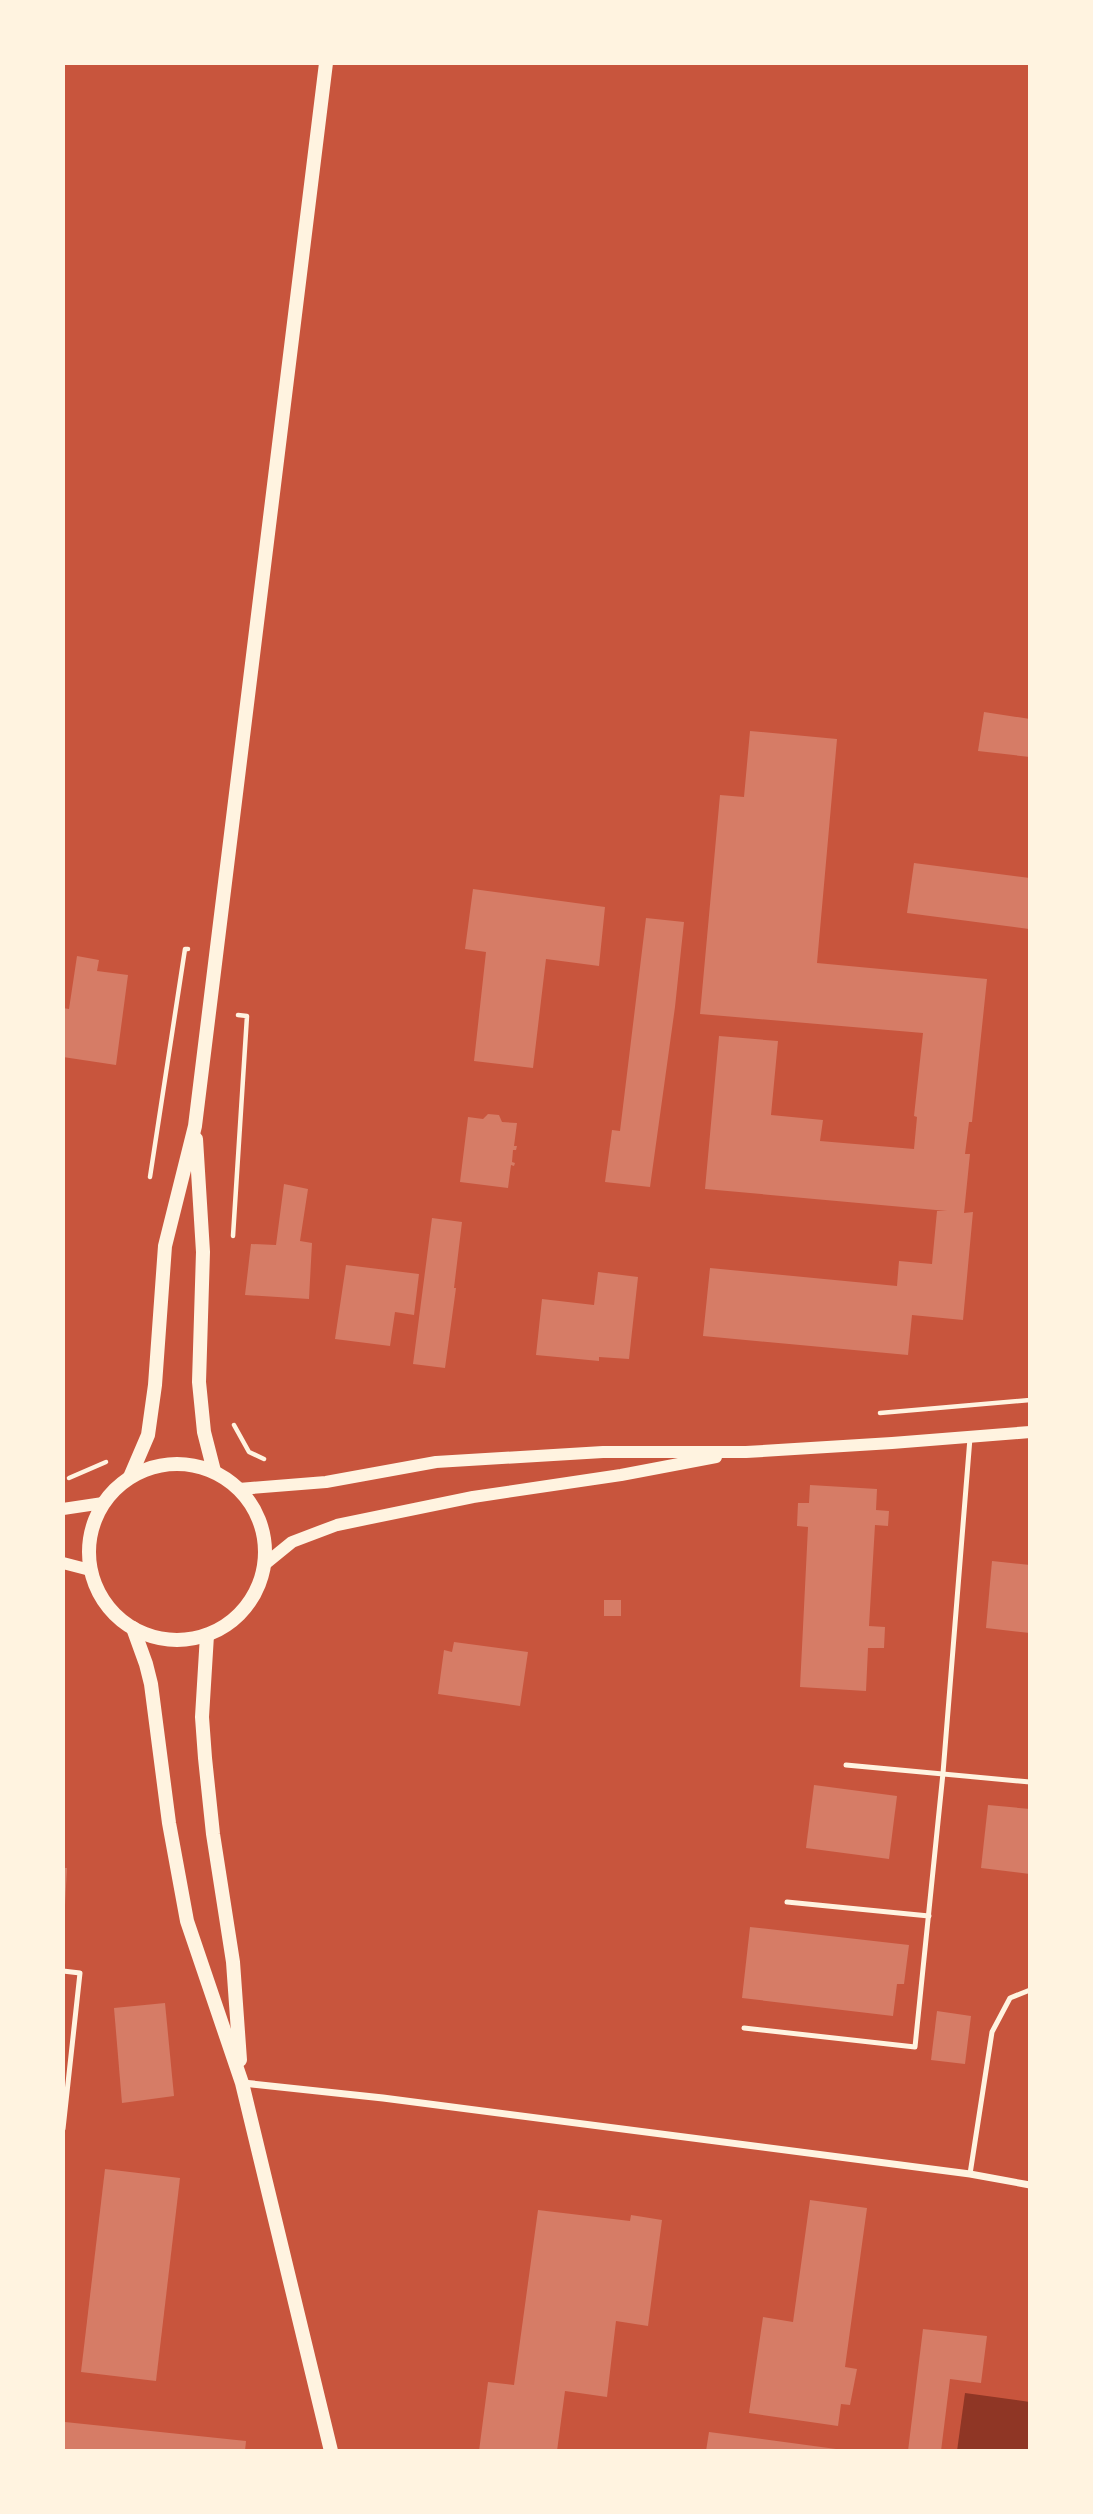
<svg xmlns="http://www.w3.org/2000/svg" width="1093" height="2514" font-family="Karla,sans-serif">
  <style>
    .water { fill: #8f3625 }
    .building { fill: #d67c66 }
    .lines { fill: none; stroke-linecap: round; stroke-linejoin: round }
    .path { stroke: #fff3e0; stroke-width: 4.5 }
    .service { stroke: #fff3e0; stroke-width: 5 }
    .minor { stroke: #fff3e0; stroke-width: 7 }
    .tertiary { stroke: #fff3e0; stroke-width: 12 }
    .secondary { stroke: #fff3e0; stroke-width: 14 }
  </style>
  <rect width="100%" height="100%" fill="#c8553d"/>
  <path class="water" d="M965 2393 1030 2402V2451H957Z"/>
  <g class="building">
    <path d="M984 712 1030 719V757L978 751Z"/>
    <path d="M750 731 837 739 817 963 987 979 972 1122H969L965 1154H970L964 1213 973 1212 963 1320 912 1315 908 1355 703 1336 710 1268 897 1286 899 1261 932 1264 937 1211H947L705 1189 719 1036 778 1041 771 1115 823 1120 820 1141 914 1149 917 1117 914 1116 923 1033 700 1014 720 795 744 797Z"/>
    <path d="M914 863 1030 878 1029 929 907 913Z"/>
    <path d="M473 889 605 907 599 966 546 959 533 1068 474 1061 486 952 465 949Z"/>
    <path d="M646 918 684 922 675 1007 650 1187 605 1182 612 1130 620 1131Z"/>
    <path d="M77 956 99 960 97 971 128 975 116 1065 63 1057V1008L69 1009Z"/>
    <path d="M488 1114 499 1115 502 1122 517 1123 514 1146H517L516 1150H513L512 1162 515 1163 514 1166 511 1165 508 1188 460 1182 468 1117 483 1119Z"/>
    <path d="M284 1184 308 1189 300 1241 312 1243 309 1299 245 1295 251 1244 276 1245Z"/>
    <path d="M432 1218 462 1222 454 1288H456L445 1368 413 1364Z"/>
    <path d="M346 1265 419 1274 414 1315 395 1312 390 1346 335 1339Z"/>
    <path d="M598 1272 638 1277 629 1359 599 1357V1361L536 1355 542 1299 594 1305Z"/>
    <path d="M810 1485 877 1489 876 1510 889 1511 888 1526 875 1525 869 1626 885 1627 884 1648H868L866 1691 800 1687 808 1527 797 1526 798 1503H809Z"/>
    <path d="M992 1561 1030 1565V1633L986 1628Z"/>
    <rect x="604" y="1600" width="17" height="16"/>
    <path d="M454 1642 528 1652 520 1706 438 1694 444 1650 452 1652Z"/>
    <path d="M814 1785 897 1796 889 1859 806 1848Z"/>
    <path d="M988 1805 1030 1809V1874L981 1868Z"/>
    <path d="M63 1868H67L65 1905H63Z"/>
    <path d="M750 1927 909 1945 904 1984H897L893 2016 742 1998Z"/>
    <path d="M165 2003 174 2096 122 2103 114 2008Z"/>
    <path d="M937 2011 971 2016 965 2064 931 2060Z"/>
    <path d="M105 2169 180 2178 156 2381 81 2372Z"/>
    <path d="M810 2200 867 2208 845 2367 857 2369 850 2405 841 2404 838 2426 749 2413 763 2317 793 2322Z"/>
    <path d="M538 2210 630 2221 631 2215 662 2220 648 2326 616 2321 607 2397 565 2391 557 2451H479L488 2382 514 2385Z"/>
    <path d="M923 2329 987 2336 981 2383 950 2379 941 2451H908Z"/>
    <path d="M65 2422 246 2441 245 2451H63Z"/>
    <path d="M709 2432 836 2449V2451H706Z"/>
  </g>
  <g class="lines">
    <g class="path">
      <path d="M150 1177 185 949H188"/>
      <path d="M233 1236 247 1016 238 1015"/>
      <path d="M880 1413 1030 1400"/>
      <path d="M234 1425 249 1452 264 1459"/>
      <path d="M69 1478 106 1462"/>
    </g>
    <g class="service">
      <path d="M846 1765 1030 1782"/>
      <path d="M787 1902 929 1916"/>
      <path d="M63 1971 80 1973 63 2129"/>
      <path d="M744 2028 915 2047 943 1773 970 1438"/>
      <path d="M970 2174 992 2032 1010 1998 1030 1990"/>
    </g>
    <path class="minor" d="M243 2083 383 2098 970 2174 1030 2185"/>
    <g class="tertiary">
      <path d="M239 1489 326 1482 436 1462 603 1452H746L892 1443 1030 1432"/>
      <path d="M63 1509 103 1503"/>
      <path d="M63 1563 90 1570"/>
      <path d="M265 1564 292 1542 337 1525 473 1497 621 1475 716 1457"/>
    </g>
    <g class="secondary">
      <path d="M196 1139 203 1252 199 1382 204 1432 214 1471"/>
      <circle cx="177" cy="1552" r="88"/>
      <path d="M130 1477 148 1435 155 1385 165 1246 195 1126 326 63"/>
      <path d="M133 1628 146 1664 151 1684 169 1823 187 1921 242 2083 331 2451"/>
      <path d="M207 1635 202 1717 205 1758 213 1834 233 1962 240 2060"/>
    </g>
  </g>
  <rect width="1093" height="2514" fill="none" stroke="#fff3e0" stroke-width="130"/>
</svg>
